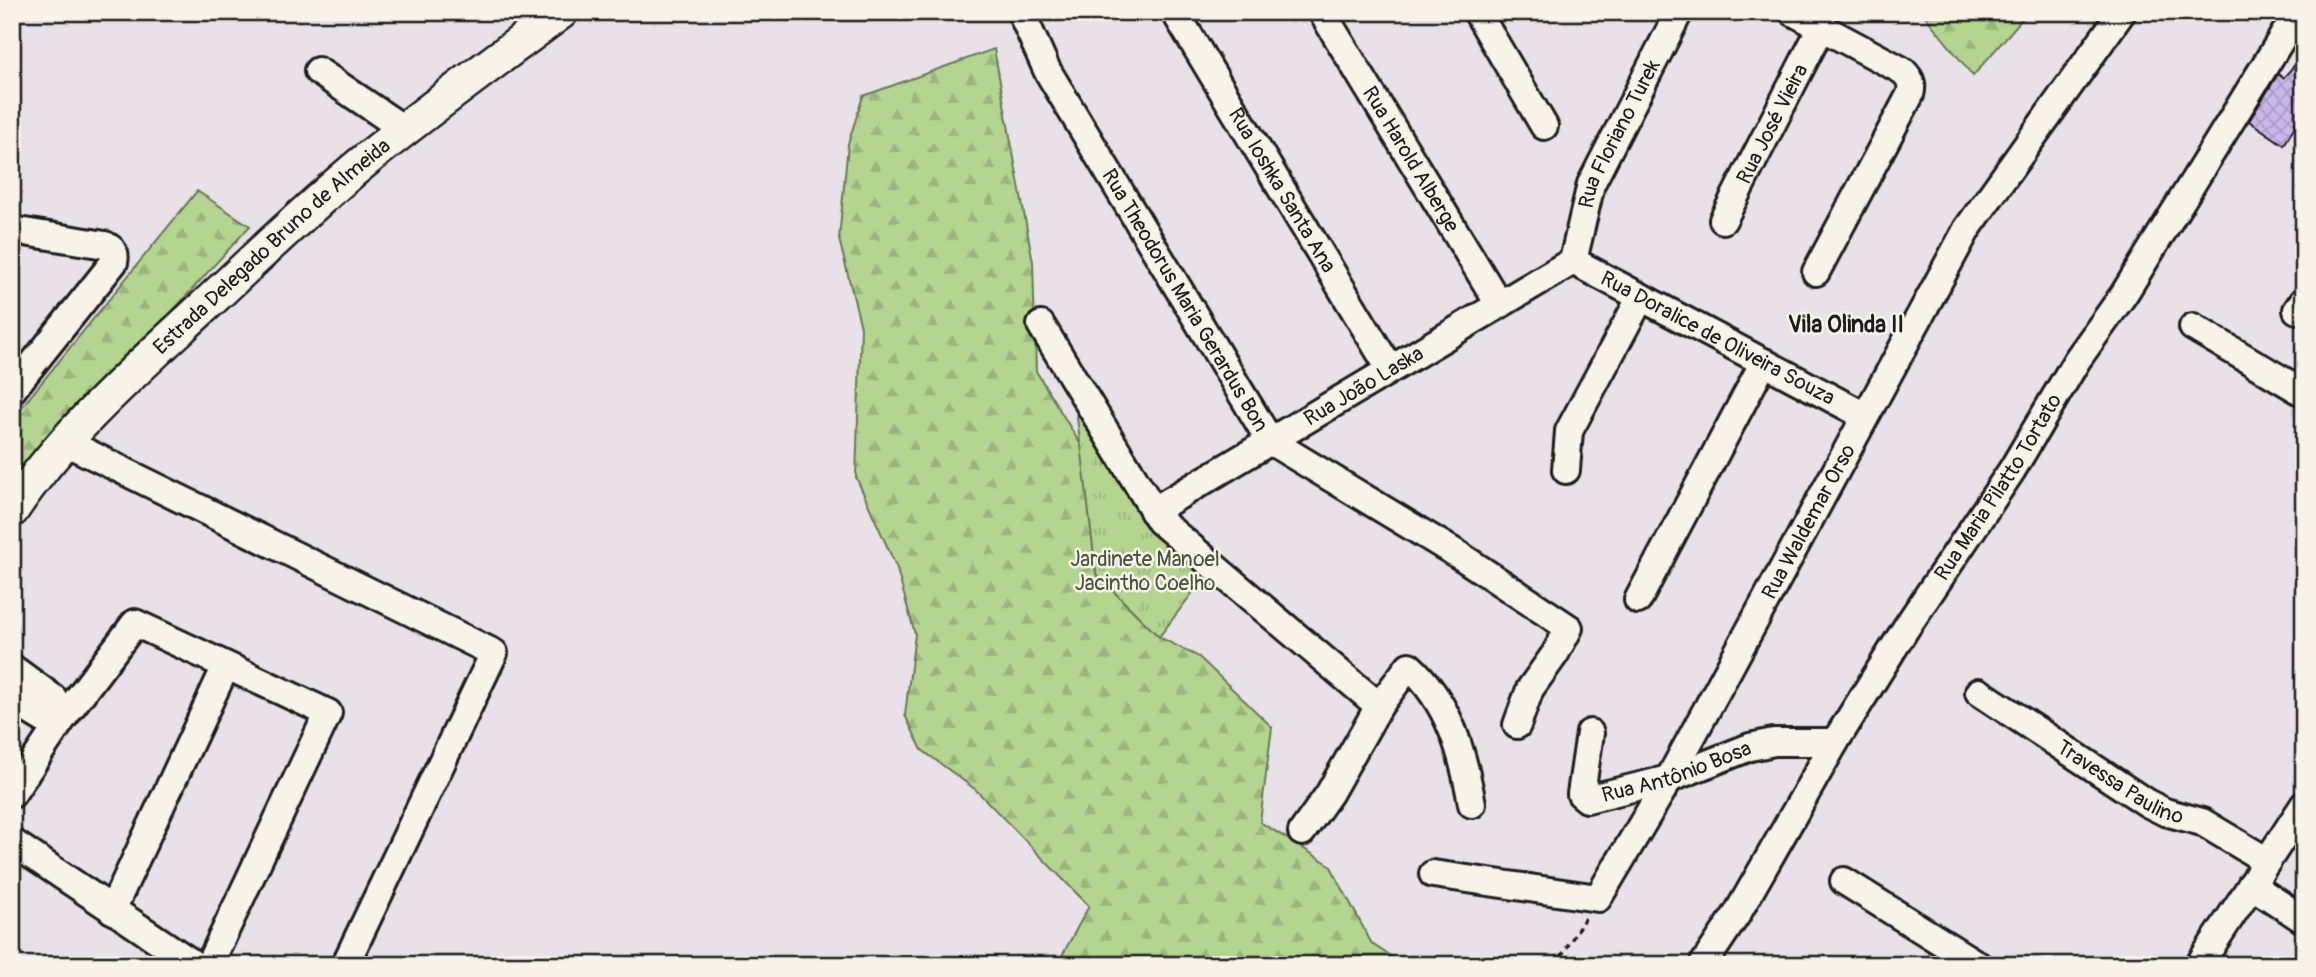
<svg xmlns="http://www.w3.org/2000/svg" width="2316" height="977" font-family="Pangolin,sans-serif">
  <style>
    .grass { fill: url(#grass-tufts); stroke: #687856; stroke-width: 2 }
    .forest { fill: url(#forest-firs); stroke: #687856; stroke-width: 2 }
    .building { fill: url(#building-cross-hatch); stroke: #1c1c1c; stroke-width: 2 }
    .lines { fill: none; stroke-linecap: round; stroke-linejoin: round }
    .minor-casing { stroke: #1c1c1c; stroke-width: 32 }
    .major-casing { stroke: #1c1c1c; stroke-width: 38 }
    .path { stroke: #1c1c1c; stroke-width: 3.5; stroke-dasharray: 5 5; stroke-linecap: butt }
    .minor { stroke: #f7f3e8; stroke-width: 26 }
    .major { stroke: #f7f3e8; stroke-width: 33 }
    .labels { text-anchor: middle; stroke-width: 5; stroke-linejoin: round; paint-order: stroke }
    .street-label { font-size: 21px; fill: #1c1c1c; stroke: #f7f3e8 }
    .park-label { font-size: 21px; fill: #49543e; stroke: #f7f3e8 }
    .neighbourhood-label { font-size: 23px; font-weight: bold; fill: #1c1c1c; stroke: #f7f3e8 }
  </style>
  <defs>
    <pattern id="grass-tufts" width="24" height="20" patternUnits="userSpaceOnUse" patternTransform="scale(1.75)"><rect width="24" height="20" fill="#b3d58f"/><path d="M3 7l-1-3M5 7V3M7 7l1-3M15 17l-1-3M17 17v-4M19 17l1-3" fill="none" stroke="#99b67b"/></pattern>
    <pattern id="forest-firs" width="22" height="20" patternUnits="userSpaceOnUse" patternTransform="scale(1.75)"><rect width="22" height="20" fill="#b3d58f"/><path d="M5 1l3.5 6h-7zM16 11l3.5 6h-7z" fill="#99b67b"/></pattern>
    <pattern id="building-cross-hatch" width="8" height="8" patternUnits="userSpaceOnUse" patternTransform="scale(1.75)"><rect width="8" height="8" fill="#c8b8e9"/><path d="M0 0l8 8M0 8l8-8" fill="none" stroke="#ab9ec7"/></pattern>
  </defs>
  <rect width="100%" height="100%" fill="#e9e1e8"/>
  <filter id="ink" filterUnits="userSpaceOnUse"><feTurbulence type="fractalNoise" baseFrequency=".0143" numOctaves="2"/><feDisplacementMap in="SourceGraphic" scale="14" xChannelSelector="R" yChannelSelector="G"/><feConvolveMatrix kernelMatrix="1 2 1 2 8 2 1 2 1" color-interpolation-filters="sRGB"/></filter>
  <g filter="url(#ink)">
    <path class="grass" d="M1075 401 1206 575 1159 637 1096 574Z"/>
    <g class="forest">
      <path d="M1922 12H2028L1973 76Z"/>
      <path d="M994 49 1033 262 1036 371 1081 445 1096 574 1159 637 1199 657 1272 727 1260 822 1330 865 1372 944 1404 965H1057L1089 906 976 790 922 750 905 715 915 634 896 566 856 477 861 327 839 239 848 144 863 96Z"/>
      <path d="M197 191 250 226 12 487V419Z"/>
    </g>
    <path class="building" d="M2304 55V123L2299 119 2284 145 2249 121 2278 74 2283 78Z"/>
    <g class="lines">
      <g class="minor-casing">
        <g id="minor">
          <path id="s1" d="M1021 12 1047 70 1270 441 1462 557 1569 628 1555 654 1530 689 1517 725"/>
          <path id="s2" d="M1175 12 1390 369"/>
          <path id="s3" d="M1322 12 1499 304"/>
          <path d="M1477 12 1544 126"/>
          <path d="M1793 12 1903 71C1911 79 1913 84 1910 95L1816 272"/>
          <path d="M318 71 405 130"/>
          <path id="s4" d="M1723 220 1822 26"/>
          <path d="M12 230 105 245C113 249 116 254 114 262L12 390"/>
          <path id="s5" d="M1573 261 1865 416"/>
          <path id="s6" d="M1573 261 1591 184 1679 12"/>
          <path d="M2297 310 2304 300"/>
          <path d="M1041 325 1160 521 1379 706"/>
          <path d="M2193 327 2304 393"/>
          <path d="M65 442 494 653 345 965"/>
          <path d="M1566 470 1569 431 1641 297"/>
          <path id="s7" d="M1153 511 1573 261"/>
          <path d="M1638 600 1764 362"/>
          <path d="M12 668 53 698 63 718 45 720 12 700"/>
          <path id="s8" d="M1979 692 2147 803 2165 812 2202 822 2267 861"/>
          <path id="s9" d="M1590 733 1581 794 1587 799 1669 779 1750 747 1774 742H1835"/>
          <path d="M12 794 63 718 135 623 328 713 209 965"/>
          <path d="M1302 832 1329 794 1379 706 1409 666C1449 702 1463 753 1472 804"/>
          <path d="M12 842 195 965"/>
          <path id="s10" d="M1433 874 1598 898 1669 779 1967 229 2122 12"/>
          <path d="M1844 881 1978 965"/>
          <path d="M2251 885 2304 920"/>
          <path d="M112 910 226 666"/>
          <path id="s11" d="M1703 965 1737 914 1835 742 1906 628 2012 470 2077 360 2124 294 2298 12"/>
          <path d="M2199 965 2304 805"/>
        </g>
      </g>
      <g class="major-casing">
        <g id="major">
          <path id="s12" d="M12 510C62 435 131 374 197 313 251 263 305 210 362 163 426 111 494 62 561 12"/>
        </g>
      </g>
      <path class="path" d="M1556 965 1586 916"/>
      <use href="#minor" class="minor"/>
      <use href="#major" class="major"/>
    </g>
  </g>
  <g class="labels">
    <g class="street-label">
      <text dy="7" stroke="none"><textPath href="#s4" startOffset="108">Rua José Vieira</textPath></text>
      <text dy="7" stroke="none"><textPath href="#s6" startOffset="136">Rua Floriano Turek</textPath></text>
      <text dy="7" stroke="none"><textPath href="#s3" startOffset="172">Rua Harold Alberge</textPath></text>
      <text dy="7" stroke="none"><textPath href="#s2" startOffset="208">Rua Ioshka Santa Ana</textPath></text>
      <text dy="7" stroke="none"><textPath href="#s12" startOffset="371">Estrada Delegado Bruno de Almeida</textPath></text>
      <text dy="7" stroke="none"><textPath href="#s1" startOffset="332">Rua Theodorus Maria Gerardus Bon</textPath></text>
      <text dy="7" stroke="none"><textPath href="#s5" startOffset="164">Rua Doralice de Oliveira Souza</textPath></text>
      <text dy="7" stroke="none"><textPath href="#s7" startOffset="245">Rua João Laska</textPath></text>
      <text dy="7" stroke="none"><textPath href="#s11" startOffset="562">Rua Maria Pilatto Tortato</textPath></text>
      <text dy="7" stroke="none"><textPath href="#s10" startOffset="598">Rua Waldemar Orso</textPath></text>
      <text dy="7" stroke="none"><textPath href="#s9" startOffset="163">Rua Antônio Bosa</textPath></text>
      <text dy="7" stroke="none"><textPath href="#s8" startOffset="168">Travessa Paulino</textPath></text>
    </g>
    <g class="park-label">
      <text x="1145" y="566">Jardinete Manoel<tspan x="1145" dy="24">Jacintho Coelho</tspan></text>
    </g>
    <g class="neighbourhood-label">
      <text x="1846" y="332">Vila Olinda II</text>
    </g>
  </g>
  <rect width="2316" height="977" fill="none" stroke="#f7f3e8" stroke-width="42"/>
  <rect x="21" y="21" width="2274" height="935" fill="none" stroke="#1c1c1c" stroke-width="2.5" filter="url(#ink)"/>
</svg>
